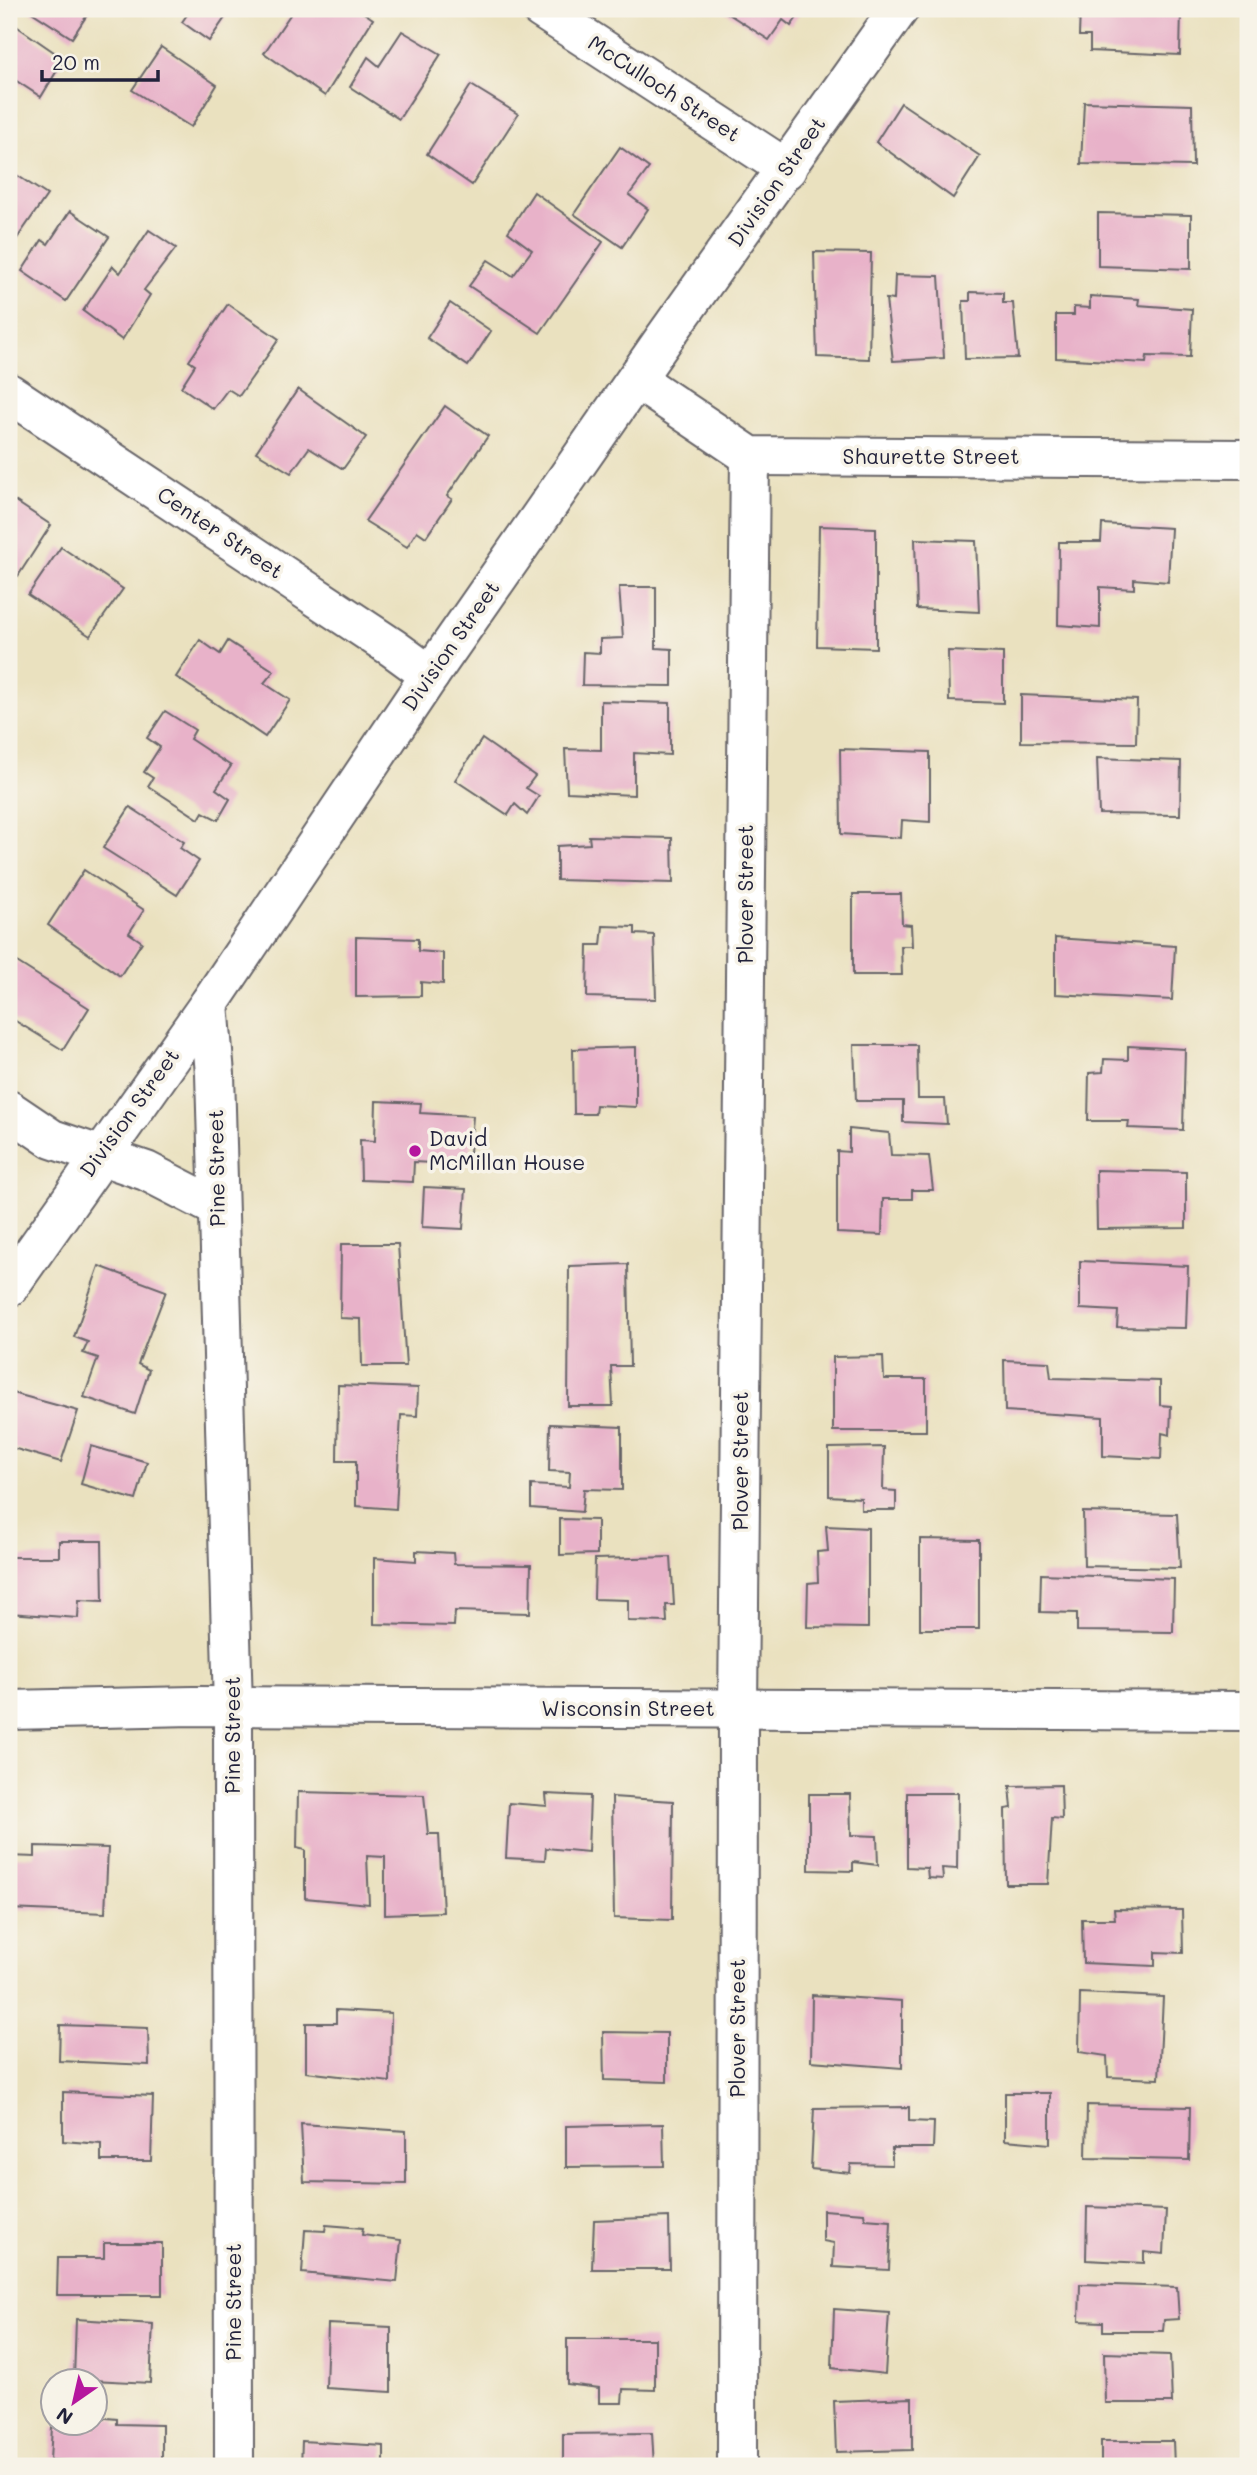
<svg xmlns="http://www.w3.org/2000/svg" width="1257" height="2475" font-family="Mali,sans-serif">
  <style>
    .building { fill: #e8b2c9 }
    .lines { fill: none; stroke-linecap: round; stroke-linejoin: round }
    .street-casing { stroke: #686569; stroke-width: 42 }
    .secondary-casing { stroke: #686569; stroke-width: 42 }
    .street { stroke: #fff; stroke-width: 38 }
    .secondary { stroke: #fff; stroke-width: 38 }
    .poi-dot { fill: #b5179e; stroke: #f7f3e8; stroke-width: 2.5 }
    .labels { text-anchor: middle; stroke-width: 7; stroke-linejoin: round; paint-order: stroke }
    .street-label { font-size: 21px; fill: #22223b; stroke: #f7f3e8 }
    .poi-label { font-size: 21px; fill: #22223b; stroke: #f7f3e8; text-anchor: start }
  </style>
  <rect width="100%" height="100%" fill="#f7f3e8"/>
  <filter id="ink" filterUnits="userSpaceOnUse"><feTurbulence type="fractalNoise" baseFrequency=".0143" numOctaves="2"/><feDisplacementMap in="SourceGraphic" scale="14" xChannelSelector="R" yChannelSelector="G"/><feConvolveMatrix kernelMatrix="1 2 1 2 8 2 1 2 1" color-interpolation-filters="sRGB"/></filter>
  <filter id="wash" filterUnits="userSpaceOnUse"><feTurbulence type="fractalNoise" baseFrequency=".00686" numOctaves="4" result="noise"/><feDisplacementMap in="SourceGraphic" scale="28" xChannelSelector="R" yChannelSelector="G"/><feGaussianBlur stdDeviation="1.57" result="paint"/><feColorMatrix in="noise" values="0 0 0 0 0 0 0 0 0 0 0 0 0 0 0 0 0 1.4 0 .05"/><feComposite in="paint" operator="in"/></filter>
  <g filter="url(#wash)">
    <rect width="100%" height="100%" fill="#eae1bf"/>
    <g id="blocks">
      <g class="building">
        <path d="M27 9H91L72 38Z"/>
        <path d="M191 9H231L209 41 182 22Z"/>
        <path d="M294 9H358L373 19 325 96 264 53Z"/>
        <path d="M721 9H803L791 26 783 20 769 40Z"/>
        <path d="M1080 9H1181L1180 55 1090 51V36H1079Z"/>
        <path d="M9 21 64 59 41 97 9 76Z"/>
        <path d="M402 31 441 54 399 119 350 87 368 57 379 66Z"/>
        <path d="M161 47 217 85 191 127 132 90Z"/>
        <path d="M471 85 518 114 472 185 427 154Z"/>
        <path d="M1084 102 1192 105 1193 166 1081 164Z"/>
        <path d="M901 103 980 156 953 198 876 142Z"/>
        <path d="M620 147 649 168 629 195 648 209 622 247 574 214Z"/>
        <path d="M9 170 47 195 9 250Z"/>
        <path d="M534 192 603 242 540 333 469 286 488 260 513 276 532 250 508 232Z"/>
        <path d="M70 211 109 237 66 301 22 271 42 240 48 244Z"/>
        <path d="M1098 213 1191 215V269L1098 266Z"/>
        <path d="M149 230 176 248 144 290 150 295 122 340 83 311 113 266 120 273Z"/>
        <path d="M814 252 871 253 869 359 817 357Z"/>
        <path d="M895 275 939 276 944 358 893 361 886 299 894 300Z"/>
        <path d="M970 292 1003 293V303H1013L1018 358 965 359 963 301H970Z"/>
        <path d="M1090 296 1139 299 1138 305 1192 309 1190 357 1147 356 1146 363 1056 358V315H1074V307L1090 308Z"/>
        <path d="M450 303 491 331 468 366 427 338Z"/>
        <path d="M228 304 279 339 239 396 228 389 213 409 181 387 195 365 189 361Z"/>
        <path d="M298 389 366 437 343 469 309 448 291 473 256 452Z"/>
        <path d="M445 406 488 436 447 496 452 499 426 537 417 531 407 547 365 521Z"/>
        <path d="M9 497 51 525 18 576 9 571Z"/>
        <path d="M1102 524 1171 528 1168 582 1134 579V589L1100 587V628L1058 625 1059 542H1101Z"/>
        <path d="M819 526 876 528V648L817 646Z"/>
        <path d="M915 539 976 541 979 612 917 609Z"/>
        <path d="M61 547 123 589 90 636 28 595Z"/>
        <path d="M619 587H656V648L672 649V686L582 685 583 652 600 653V639L623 638Z"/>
        <path d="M200 640 220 654 228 641 274 671 264 683 290 700 265 737 176 677Z"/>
        <path d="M948 651 1003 653V703L949 701Z"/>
        <path d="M1021 695 1137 700 1136 743 1021 742Z"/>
        <path d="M601 701 670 703V755L634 753V795L567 792 565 749 601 750Z"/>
        <path d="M165 711 195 730 190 739 231 766 216 789 230 799 218 820 203 812 199 819 148 786 153 778 144 772 160 747 147 738Z"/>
        <path d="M482 739 535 776 526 788 539 796 527 815 515 804 508 815 455 780Z"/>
        <path d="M840 749 930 752V822L902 820 901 838 841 834Z"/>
        <path d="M1097 758 1181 761 1180 815 1099 814Z"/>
        <path d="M130 807 184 842 180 848 199 861 177 895 103 848Z"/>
        <path d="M589 836 672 838 673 883 557 880V846L590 844Z"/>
        <path d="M84 870 144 910 129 933 142 942 120 976 48 925Z"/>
        <path d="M853 894H901L902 924 911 925 912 946H901L902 975H853Z"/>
        <path d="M603 926 635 927V934L654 935 656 999 587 997 588 945H601Z"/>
        <path d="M356 937 418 939V951L443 953V984L421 982V996L356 997Z"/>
        <path d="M1055 938 1175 946 1172 1000 1055 994Z"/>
        <path d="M9 957 89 1008 63 1050 9 1017Z"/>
        <path d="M854 1045H917L918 1099H945L947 1124 903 1122V1101H856Z"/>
        <path d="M1128 1046 1185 1049 1183 1130 1128 1128 1129 1121H1088L1089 1073 1103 1072 1104 1059 1128 1060Z"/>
        <path d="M636 1047V1107L596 1105 595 1114H574L573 1049Z"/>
        <path d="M376 1101 421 1103 420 1113 473 1116 469 1165 414 1162 413 1182 361 1180 360 1140 375 1141Z"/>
        <path d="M849 1129 889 1133 891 1155 929 1156 933 1190H912V1199H883L882 1235 837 1233V1151L849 1152Z"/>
        <path d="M1096 1170 1186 1172V1228L1097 1229Z"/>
        <path d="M424 1187 466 1189 463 1229 422 1227Z"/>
        <path d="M341 1244H398L406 1366H362L361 1319 340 1318Z"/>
        <path d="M1080 1261 1188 1266 1186 1328 1117 1327 1118 1311 1080 1309Z"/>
        <path d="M628 1264 630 1366H611L613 1406H568L569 1266Z"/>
        <path d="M99 1266 166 1291 138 1364 149 1370 135 1414 84 1397 98 1358 83 1353 88 1342 74 1337Z"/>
        <path d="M883 1356 884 1379H926V1431H833V1357Z"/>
        <path d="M1004 1360 1049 1362 1051 1378 1160 1381V1405L1171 1406 1170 1435 1162 1433 1161 1459 1103 1456V1417L1005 1411Z"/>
        <path d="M338 1385 418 1388 417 1416 401 1415 396 1509 356 1506V1461H337Z"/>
        <path d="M9 1392 78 1411 61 1462 9 1447Z"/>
        <path d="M550 1424 622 1427V1490L584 1489 582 1512 531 1508V1485L569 1487 570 1472 549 1471Z"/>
        <path d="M91 1446 147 1462 136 1500 81 1484Z"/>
        <path d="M884 1447 883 1490 896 1491V1510H861V1498L829 1496V1448Z"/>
        <path d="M1083 1512 1177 1514 1180 1568 1084 1566Z"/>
        <path d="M560 1519 597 1520V1554L560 1555Z"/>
        <path d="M826 1526 868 1528V1628L807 1627 808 1583 818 1582 817 1552 828 1551Z"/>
        <path d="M920 1539 979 1540V1629H920Z"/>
        <path d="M59 1541H102L103 1601 79 1600 78 1618 9 1613V1557H59Z"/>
        <path d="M416 1551 453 1553 454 1564 531 1565 530 1613 455 1611 454 1626 374 1624V1558L416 1561Z"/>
        <path d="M671 1557 674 1605H666L667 1622 628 1621V1600L594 1599 595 1559Z"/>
        <path d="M1041 1574 1174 1579 1173 1632 1077 1631V1613L1040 1612Z"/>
        <path d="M1061 1785 1062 1819 1052 1818 1048 1884H1006L1005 1809 1012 1808 1010 1786Z"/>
        <path d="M298 1792 424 1795 428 1834H439L443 1912 385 1914V1857L367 1856 369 1904 305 1898V1850L297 1848Z"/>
        <path d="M907 1793H958L957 1869 942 1868 943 1879 928 1878 927 1868 907 1867Z"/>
        <path d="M546 1794 590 1796 588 1852 546 1848 545 1860 506 1858 509 1803 547 1806Z"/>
        <path d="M809 1794H850L851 1835 877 1836 878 1865 853 1862V1871L809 1870Z"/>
        <path d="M612 1797 673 1801 672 1920 614 1918Z"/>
        <path d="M35 1846 108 1848 105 1913 9 1909V1856L35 1857Z"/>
        <path d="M1114 1909 1182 1910 1183 1953 1155 1952V1966L1083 1963 1082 1919H1115Z"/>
        <path d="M1080 1993 1163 1997 1159 2079 1108 2077 1107 2056 1079 2052Z"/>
        <path d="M812 1995 902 2001V2068L811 2061Z"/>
        <path d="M336 2010 391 2013 390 2082 306 2072V2023H336Z"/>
        <path d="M60 2025 148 2028 149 2065 59 2061Z"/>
        <path d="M603 2032 667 2033V2082L604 2080Z"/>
        <path d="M63 2092 153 2096 151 2161H101V2144L63 2141Z"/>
        <path d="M1005 2093H1050V2144L1005 2140Z"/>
        <path d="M1087 2105 1190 2107 1189 2160 1086 2158Z"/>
        <path d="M909 2107V2121L934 2122 933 2148H892V2165L851 2164 850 2173 811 2169 814 2108Z"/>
        <path d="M301 2124 406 2131V2184L304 2182Z"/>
        <path d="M663 2124 664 2166 566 2167V2126Z"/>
        <path d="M1087 2207 1166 2210 1164 2254 1144 2252V2263L1086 2260Z"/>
        <path d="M823 2210 864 2213 865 2219 891 2221 889 2270 833 2267 834 2243 823 2241Z"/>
        <path d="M669 2217 670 2269H592L594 2220Z"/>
        <path d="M326 2225 363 2228 362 2235 401 2240 397 2282 302 2273 305 2230 325 2231Z"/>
        <path d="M104 2243H162V2295H57L58 2258H104Z"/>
        <path d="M1080 2284 1177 2287 1179 2319 1164 2320 1163 2331H1103V2322L1079 2321Z"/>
        <path d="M834 2309 889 2313 885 2374 832 2368Z"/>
        <path d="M76 2319 153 2324 150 2383 74 2379Z"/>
        <path d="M328 2324 391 2327V2392L326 2388Z"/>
        <path d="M567 2339H655V2390L623 2389 622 2403H599V2388L567 2384Z"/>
        <path d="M1104 2353 1170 2355 1172 2403H1105Z"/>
        <path d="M912 2398V2450L836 2452 834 2401Z"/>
        <path d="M96 2417 117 2419V2424L162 2425V2466L50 2460 52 2427 95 2429Z"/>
        <path d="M652 2433 654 2466H563V2434Z"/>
        <path d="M302 2441 384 2446V2466H301Z"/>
        <path d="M1101 2441H1173L1174 2466H1101Z"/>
      </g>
    </g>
  </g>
  <g filter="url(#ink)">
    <use href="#blocks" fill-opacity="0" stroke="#686569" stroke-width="2"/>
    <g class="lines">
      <g class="street-casing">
        <g id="street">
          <path d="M541 9 787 169"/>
          <path d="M637 380 750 456 1248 459"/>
          <path d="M9 393 393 648 430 675"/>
          <path d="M209 1004 215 1074 233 1707 234 2466"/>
          <path d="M9 1110 52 1139 146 1171 218 1208"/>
          <path d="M737 2466 738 1709 750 456"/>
        </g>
      </g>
      <g class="secondary-casing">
        <g id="secondary">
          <path d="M9 1287 209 1004 430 675 663 340 899 9"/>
          <path d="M9 1710 193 1706 1248 1711"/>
        </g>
      </g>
      <use href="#street" class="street"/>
      <use href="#secondary" class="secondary"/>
    </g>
  </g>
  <circle class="poi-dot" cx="415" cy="1151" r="7"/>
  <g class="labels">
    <g class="street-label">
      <text transform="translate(664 89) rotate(33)" y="7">McCulloch Street</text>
      <text transform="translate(777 182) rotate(-55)" y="7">Division Street</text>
      <text x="931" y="464">Shaurette Street</text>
      <text transform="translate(220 533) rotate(34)" y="7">Center Street</text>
      <text transform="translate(451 646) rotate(-55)" y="7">Division Street</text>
      <text transform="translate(746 894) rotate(-90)" y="7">Plover Street</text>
      <text transform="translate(130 1113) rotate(-54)" y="7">Division Street</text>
      <text transform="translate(217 1168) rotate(-91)" y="7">Pine Street</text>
      <text transform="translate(741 1461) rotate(-90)" y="7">Plover Street</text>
      <text x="628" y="1716">Wisconsin Street</text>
      <text transform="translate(233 1735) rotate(-90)" y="7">Pine Street</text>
      <text transform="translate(738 2028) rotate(-90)" y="7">Plover Street</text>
      <text transform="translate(234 2302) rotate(-90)" y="7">Pine Street</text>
    </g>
    <g class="poi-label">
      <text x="429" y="1146">David<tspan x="429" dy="24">McMillan House</tspan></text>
    </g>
  </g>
  <rect width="1257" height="2475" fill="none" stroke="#f7f3e8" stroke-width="35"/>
  <g transform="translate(74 2402) rotate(214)"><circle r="33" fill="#f7f3e8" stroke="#a29fa3" stroke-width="2"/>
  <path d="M0-5L12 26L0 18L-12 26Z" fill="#b5179e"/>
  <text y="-10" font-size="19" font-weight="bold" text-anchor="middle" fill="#22223b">N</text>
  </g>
  <path d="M42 70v10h116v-10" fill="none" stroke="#22223b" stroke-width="3.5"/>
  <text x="52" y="70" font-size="21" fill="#22223b" stroke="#f7f3e8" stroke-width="5" paint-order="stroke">20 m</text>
</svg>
